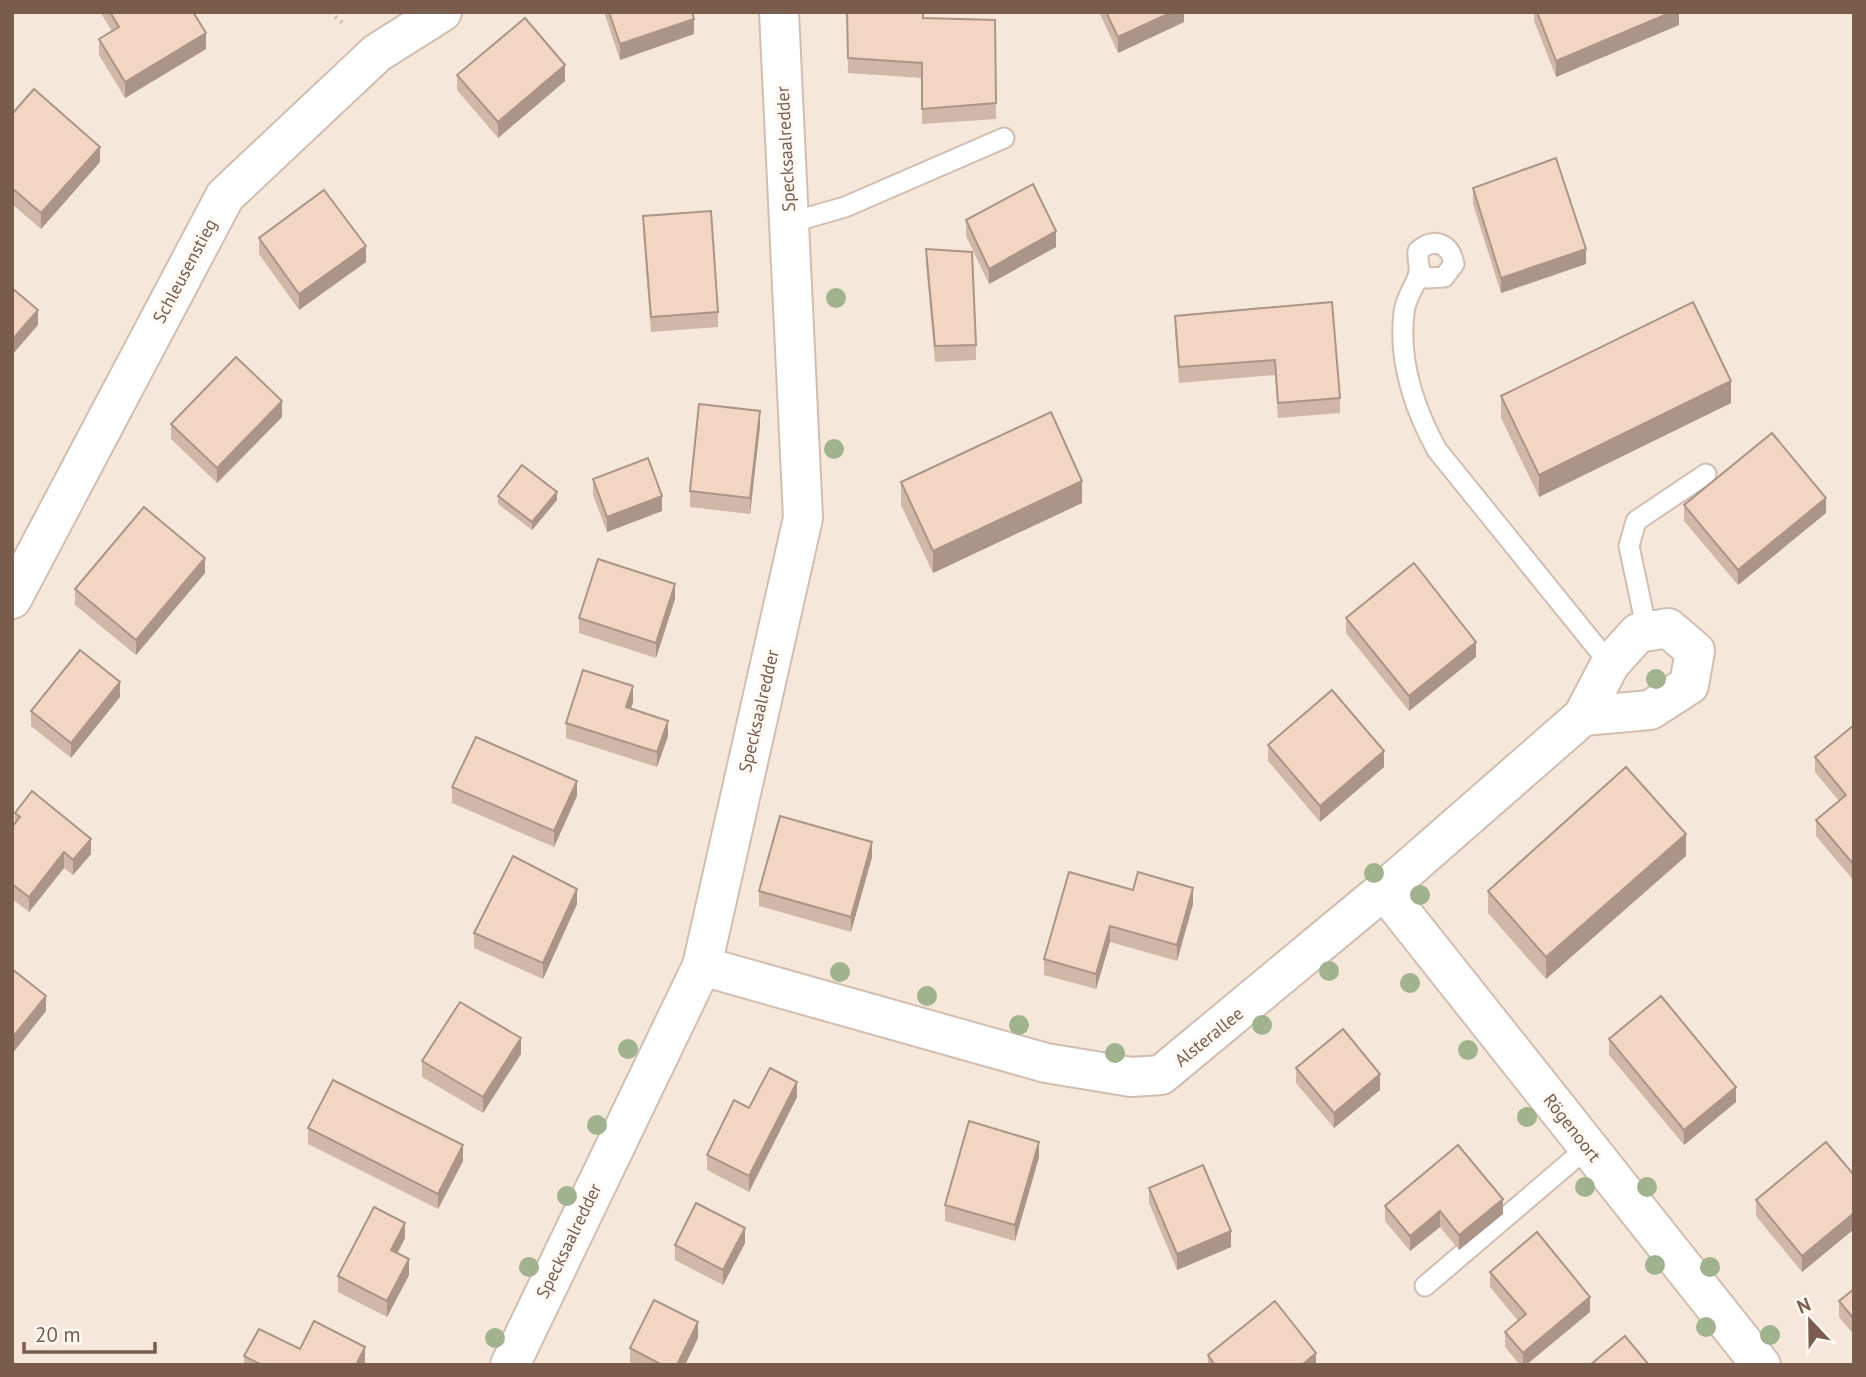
<svg xmlns="http://www.w3.org/2000/svg" width="1866" height="1377" font-family="'PT Sans',sans-serif">
  <style>
    .residential { fill: #f5e8da }
    .lines { fill: none; stroke-linecap: round; stroke-linejoin: round }
    .lane-casing { stroke: #d1beb0; stroke-width: 23 }
    .street-casing { stroke: #d1beb0; stroke-width: 42 }
    .path { stroke: #d9b8a5; stroke-width: 4.5; stroke-dasharray: 2 5; stroke-linecap: butt }
    .lane { stroke: #fff; stroke-width: 19 }
    .street { stroke: #fff; stroke-width: 38 }
    .tree { fill: #a0b28e }
    .wall { fill: #d1b7a8 }
    .shaded-wall { fill: #aa9588 }
    .building { fill: #f3d5c3; stroke: #aa9588; stroke-width: 2 }
    .labels { text-anchor: middle; stroke-width: 7; stroke-linejoin: round; paint-order: stroke }
    .street-label { font-size: 18px; fill: #7a5c4d; stroke: #fffaf3 }
  </style>
  <rect width="100%" height="100%" fill="#fdf6ec"/>
  <path class="residential" d="M12 12H1852L1854 1365H12Z"/>
  <g class="lines">
    <g class="lane-casing">
      <g id="lane">
        <path d="M789 223 845 207 1004 138"/>
        <path d="M1420 272 1427 278 1444 277 1454 264C1450 243 1434 237 1418 251 1417 258 1420 266 1419 272 1417 285 1405 297 1404 313 1398 362 1414 408 1437 450L1610 664"/>
        <path d="M1647 631 1629 546 1636 521 1706 474"/>
        <path d="M1425 1286 1588 1147"/>
      </g>
    </g>
    <g class="street-casing">
      <g id="street">
        <path d="M12 599 225 196 377 53 442 12"/>
        <path d="M1384 890 1761 1365"/>
        <path d="M702 966 1046 1063 1131 1077 1161 1075 1384 890 1583 716 1650 710 1689 685 1695 651 1668 628 1638 633 1610 664 1583 716"/>
        <path d="M510 1365 702 966 803 518 779 12"/>
      </g>
    </g>
    <path class="path" d="M330 12 345 25"/>
    <use href="#lane" class="lane"/>
    <use href="#street" class="street"/>
  </g>
  <g class="tree">
    <circle cx="836" cy="298" r="10"/>
    <circle cx="834" cy="449" r="10"/>
    <circle cx="1656" cy="679" r="10"/>
    <circle cx="1374" cy="873" r="10"/>
    <circle cx="1420" cy="895" r="10"/>
    <circle cx="1329" cy="971" r="10"/>
    <circle cx="840" cy="972" r="10"/>
    <circle cx="1410" cy="983" r="10"/>
    <circle cx="927" cy="996" r="10"/>
    <circle cx="1019" cy="1025" r="10"/>
    <circle cx="1262" cy="1025" r="10"/>
    <circle cx="628" cy="1049" r="10"/>
    <circle cx="1468" cy="1050" r="10"/>
    <circle cx="1115" cy="1053" r="10"/>
    <circle cx="1527" cy="1117" r="10"/>
    <circle cx="597" cy="1125" r="10"/>
    <circle cx="1585" cy="1187" r="10"/>
    <circle cx="1647" cy="1187" r="10"/>
    <circle cx="567" cy="1196" r="10"/>
    <circle cx="1655" cy="1265" r="10"/>
    <circle cx="529" cy="1267" r="10"/>
    <circle cx="1710" cy="1267" r="10"/>
    <circle cx="1706" cy="1327" r="10"/>
    <circle cx="1770" cy="1335" r="10"/>
    <circle cx="495" cy="1338" r="10"/>
  </g>
  <g class="wall">
    <path d="M100 12H193L206 49 125 98 99 55V39L112 31Z"/>
    <path d="M604 12H692L694 34 620 60Z"/>
    <path d="M847 12 923 18 995 20 996 119 922 124V78L848 73Z"/>
    <path d="M1099 12H1184V22L1118 53Z"/>
    <path d="M1534 12H1679V25L1556 77 1534 21Z"/>
    <path d="M457 75 565 81 498 138 457 90Z"/>
    <path d="M12 114 100 162 41 229 12 204Z"/>
    <path d="M1473 188 1586 264 1501 293 1473 204Z"/>
    <path d="M643 216 718 312V327L651 332 643 231Z"/>
    <path d="M966 220 1056 247 989 284 966 236Z"/>
    <path d="M259 238 366 262 299 310 259 254Z"/>
    <path d="M926 249 976 345V360L935 362 926 265Z"/>
    <path d="M1332 302 1340 398V413L1278 418 1275 375 1179 383 1175 331V316Z"/>
    <path d="M1501 396 1731 403 1539 497 1501 418Z"/>
    <path d="M282 417 217 483 171 439V424Z"/>
    <path d="M760 426 750 514 690 507V491Z"/>
    <path d="M593 479 662 511 607 532 593 495Z"/>
    <path d="M901 482 1082 503 933 573 901 505Z"/>
    <path d="M498 496 557 500 532 530 498 504Z"/>
    <path d="M1684 505 1826 513 1738 585 1684 521Z"/>
    <path d="M205 573 136 655 75 605V589Z"/>
    <path d="M675 599 656 658 579 633V618Z"/>
    <path d="M1346 618 1476 657 1409 711 1346 633Z"/>
    <path d="M120 697 71 758 31 726V711Z"/>
    <path d="M633 702 631 709 668 736 657 767 566 738V723Z"/>
    <path d="M1854 725V881L1816 836V820L1839 801 1815 772V757Z"/>
    <path d="M1268 745 1384 767 1320 822 1268 761Z"/>
    <path d="M452 787 577 796 554 847 452 803Z"/>
    <path d="M15 813 91 854 73 875 64 868 29 912 12 899V827L15 824Z"/>
    <path d="M1686 856 1546 979 1488 913V891Z"/>
    <path d="M872 857 851 932 759 906V891Z"/>
    <path d="M1133 890 1193 904 1177 961 1110 942 1096 989 1044 975V959Z"/>
    <path d="M577 904 543 979 474 948V933Z"/>
    <path d="M1609 1039 1736 1102 1684 1145 1609 1055Z"/>
    <path d="M521 1054 483 1113 422 1077V1061Z"/>
    <path d="M1296 1068 1380 1090 1334 1128 1296 1083Z"/>
    <path d="M797 1097 749 1192 707 1170V1155L749 1108Z"/>
    <path d="M308 1128 463 1161 438 1209 308 1144Z"/>
    <path d="M1039 1157 1015 1241 945 1221V1205Z"/>
    <path d="M1854 1175V1229L1802 1272 1756 1216V1200Z"/>
    <path d="M1149 1188 1231 1247 1177 1270 1149 1203Z"/>
    <path d="M1385 1206 1503 1214 1459 1250 1440 1227 1410 1251 1385 1221Z"/>
    <path d="M405 1238 397 1253 409 1275 387 1317 338 1292V1276Z"/>
    <path d="M745 1243 723 1285 675 1260V1245Z"/>
    <path d="M1490 1272 1590 1312 1526 1365H1520L1505 1347V1332L1518 1321 1490 1287Z"/>
    <path d="M1854 1289V1335L1839 1317V1301Z"/>
    <path d="M698 1338 685 1365 630 1364V1348Z"/>
    <path d="M300 1349 365 1363 364 1365H244V1356Z"/>
    <path d="M1208 1355 1316 1365H1208Z"/>
  </g>
  <g class="shaded-wall">
    <path d="M1172 12H1184V22L1118 53V37Z"/>
    <path d="M1672 12H1679V25L1556 77V61Z"/>
    <path d="M694 19V34L620 60V44Z"/>
    <path d="M206 33V49L125 98V82Z"/>
    <path d="M565 65V81L498 138V122Z"/>
    <path d="M100 147V162L41 229V213Z"/>
    <path d="M1056 231V247L989 284V269Z"/>
    <path d="M366 246V262L299 310V294Z"/>
    <path d="M1586 249V264L1501 293V278Z"/>
    <path d="M38 310V325L12 355V340Z"/>
    <path d="M1731 381V403L1539 497V475Z"/>
    <path d="M282 401V417L217 483V468Z"/>
    <path d="M760 411V426L750 514V498Z"/>
    <path d="M1082 481V503L933 573V551Z"/>
    <path d="M557 492V500L532 530V522Z"/>
    <path d="M662 496V511L607 532V517Z"/>
    <path d="M1826 498V513L1738 585V570Z"/>
    <path d="M205 558V573L136 655V640Z"/>
    <path d="M675 584V599L656 658V643Z"/>
    <path d="M1476 642V657L1409 711V696Z"/>
    <path d="M120 682V697L71 758V743Z"/>
    <path d="M633 686V702L626 723V707Z"/>
    <path d="M668 721V736L657 767V752Z"/>
    <path d="M1384 751V767L1320 822V806Z"/>
    <path d="M577 781V796L554 847V831Z"/>
    <path d="M1686 834V856L1546 979V957Z"/>
    <path d="M91 839V854L73 875V860Z"/>
    <path d="M872 842V857L851 932V917Z"/>
    <path d="M64 852V868L29 912V897Z"/>
    <path d="M1193 888V904L1177 961V945Z"/>
    <path d="M577 889V904L543 979V963Z"/>
    <path d="M1110 926V942L1096 989V974Z"/>
    <path d="M46 996V1011L12 1054V1038Z"/>
    <path d="M521 1038V1054L483 1113V1097Z"/>
    <path d="M1380 1074V1090L1334 1128V1113Z"/>
    <path d="M797 1082V1097L749 1192V1176Z"/>
    <path d="M1736 1087V1102L1684 1145V1130Z"/>
    <path d="M1039 1142V1157L1015 1241V1225Z"/>
    <path d="M463 1145V1161L438 1209V1194Z"/>
    <path d="M1503 1199V1214L1459 1250V1235Z"/>
    <path d="M1440 1211V1227L1410 1251V1236Z"/>
    <path d="M1854 1213V1229L1802 1272V1256Z"/>
    <path d="M405 1223V1238L391 1266V1250Z"/>
    <path d="M745 1228V1243L723 1285V1270Z"/>
    <path d="M1231 1231V1247L1177 1270V1254Z"/>
    <path d="M409 1259V1275L387 1317V1301Z"/>
    <path d="M1590 1297V1312L1526 1365H1523V1353Z"/>
    <path d="M698 1322V1338L685 1365H677Z"/>
    <path d="M365 1347V1363L364 1365H356Z"/>
    <path d="M1316 1353V1365H1302Z"/>
  </g>
  <g class="building">
    <path d="M110 12H193L206 33 125 82 99 39 119 27Z"/>
    <path d="M609 12H692L694 19 620 44Z"/>
    <path d="M847 12H923V18L995 20 996 103 922 109V63L848 58Z"/>
    <path d="M1106 12H1172L1118 37Z"/>
    <path d="M1537 12H1672L1556 61Z"/>
    <path d="M525 18 565 65 498 122 457 75Z"/>
    <path d="M34 89 100 147 41 213 12 188V114Z"/>
    <path d="M1556 158 1586 249 1501 278 1473 188Z"/>
    <path d="M1033 184 1056 231 989 269 966 220Z"/>
    <path d="M324 190 366 246 299 294 259 238Z"/>
    <path d="M711 211 718 312 651 317 643 216Z"/>
    <path d="M926 249 972 252 976 345 935 346Z"/>
    <path d="M12 288 38 310 12 340Z"/>
    <path d="M1332 302 1340 398 1278 403 1275 360 1179 367 1175 316Z"/>
    <path d="M1693 302 1731 381 1539 475 1501 396Z"/>
    <path d="M236 357 282 401 217 468 171 424Z"/>
    <path d="M699 404 760 411 750 498 690 491Z"/>
    <path d="M1051 412 1082 481 933 551 901 482Z"/>
    <path d="M1772 433 1826 498 1738 570 1684 505Z"/>
    <path d="M648 458 662 496 607 517 593 479Z"/>
    <path d="M522 465 557 492 532 522 498 496Z"/>
    <path d="M144 507 205 558 136 640 75 589Z"/>
    <path d="M598 559 675 584 656 643 579 618Z"/>
    <path d="M1414 563 1476 642 1409 696 1346 618Z"/>
    <path d="M80 650 120 682 71 743 31 711Z"/>
    <path d="M583 670 633 686 626 707 668 721 657 752 566 723Z"/>
    <path d="M1332 690 1384 751 1320 806 1268 745Z"/>
    <path d="M1854 725V865L1816 820 1846 795 1815 757Z"/>
    <path d="M476 737 577 781 554 831 452 787Z"/>
    <path d="M1626 767 1686 834 1546 957 1488 891Z"/>
    <path d="M32 791 91 839 73 860 64 852 29 897 12 884V827L20 817 15 813Z"/>
    <path d="M780 816 872 842 851 917 759 891Z"/>
    <path d="M513 856 577 889 543 963 474 933Z"/>
    <path d="M1069 872 1133 890 1138 872 1193 888 1177 945 1110 926 1096 974 1044 959Z"/>
    <path d="M12 969 46 996 12 1038Z"/>
    <path d="M1661 996 1736 1087 1684 1130 1609 1039Z"/>
    <path d="M460 1002 521 1038 483 1097 422 1061Z"/>
    <path d="M1343 1029 1380 1074 1334 1113 1296 1068Z"/>
    <path d="M770 1068 797 1082 749 1176 707 1155 734 1100 749 1108Z"/>
    <path d="M333 1080 463 1145 438 1194 308 1128Z"/>
    <path d="M969 1121 1039 1142 1015 1225 945 1205Z"/>
    <path d="M1826 1142 1854 1175V1213L1802 1256 1756 1200Z"/>
    <path d="M1458 1145 1503 1199 1459 1235 1440 1211 1410 1236 1385 1206Z"/>
    <path d="M1203 1165 1231 1231 1177 1254 1149 1188Z"/>
    <path d="M696 1203 745 1228 723 1270 675 1245Z"/>
    <path d="M374 1207 405 1223 391 1250 409 1259 387 1301 338 1276Z"/>
    <path d="M1537 1232 1590 1297 1523 1353 1505 1332 1526 1314 1490 1272Z"/>
    <path d="M1854 1289V1319L1839 1301Z"/>
    <path d="M654 1300 698 1322 677 1365H662L630 1348Z"/>
    <path d="M1275 1301 1316 1353 1302 1365H1215L1208 1355Z"/>
    <path d="M314 1321 365 1347 356 1365H262L244 1356 259 1329 300 1349Z"/>
    <path d="M1625 1336 1649 1365H1590Z"/>
  </g>
  <g class="labels">
    <g class="street-label">
      <text transform="translate(786 149) rotate(-93)" y="6">Specksaalredder</text>
      <text transform="translate(185 271) rotate(-62)" y="6">Schleusenstieg</text>
      <text transform="translate(759 711) rotate(-77)" y="6">Specksaalredder</text>
      <text transform="translate(1209 1037) rotate(-39)" y="6">Alsterallee</text>
      <text transform="translate(1572 1128) rotate(52)" y="6">Rögenoort</text>
      <text transform="translate(569 1241) rotate(-64)" y="6">Specksaalredder</text>
    </g>
  </g>
  <rect width="1866" height="1377" fill="none" stroke="#7a5c4d" stroke-width="28"/>
  <g transform="translate(1810 1321) rotate(338)" stroke="#fffaf3" stroke-width="5" paint-order="stroke">
  <path d="M0-5L12 26L0 18L-12 26Z" fill="#7a5c4d"/>
  <text y="-10" font-size="19" font-weight="bold" text-anchor="middle" fill="#7a5c4d">N</text>
  </g>
  <path d="M24 1342v10h131v-10" fill="none" stroke="#7a5c4d" stroke-width="3.5"/>
  <text x="35" y="1342" font-size="21" fill="#7a5c4d" stroke="#fffaf3" stroke-width="5" paint-order="stroke">20 m</text>
</svg>
